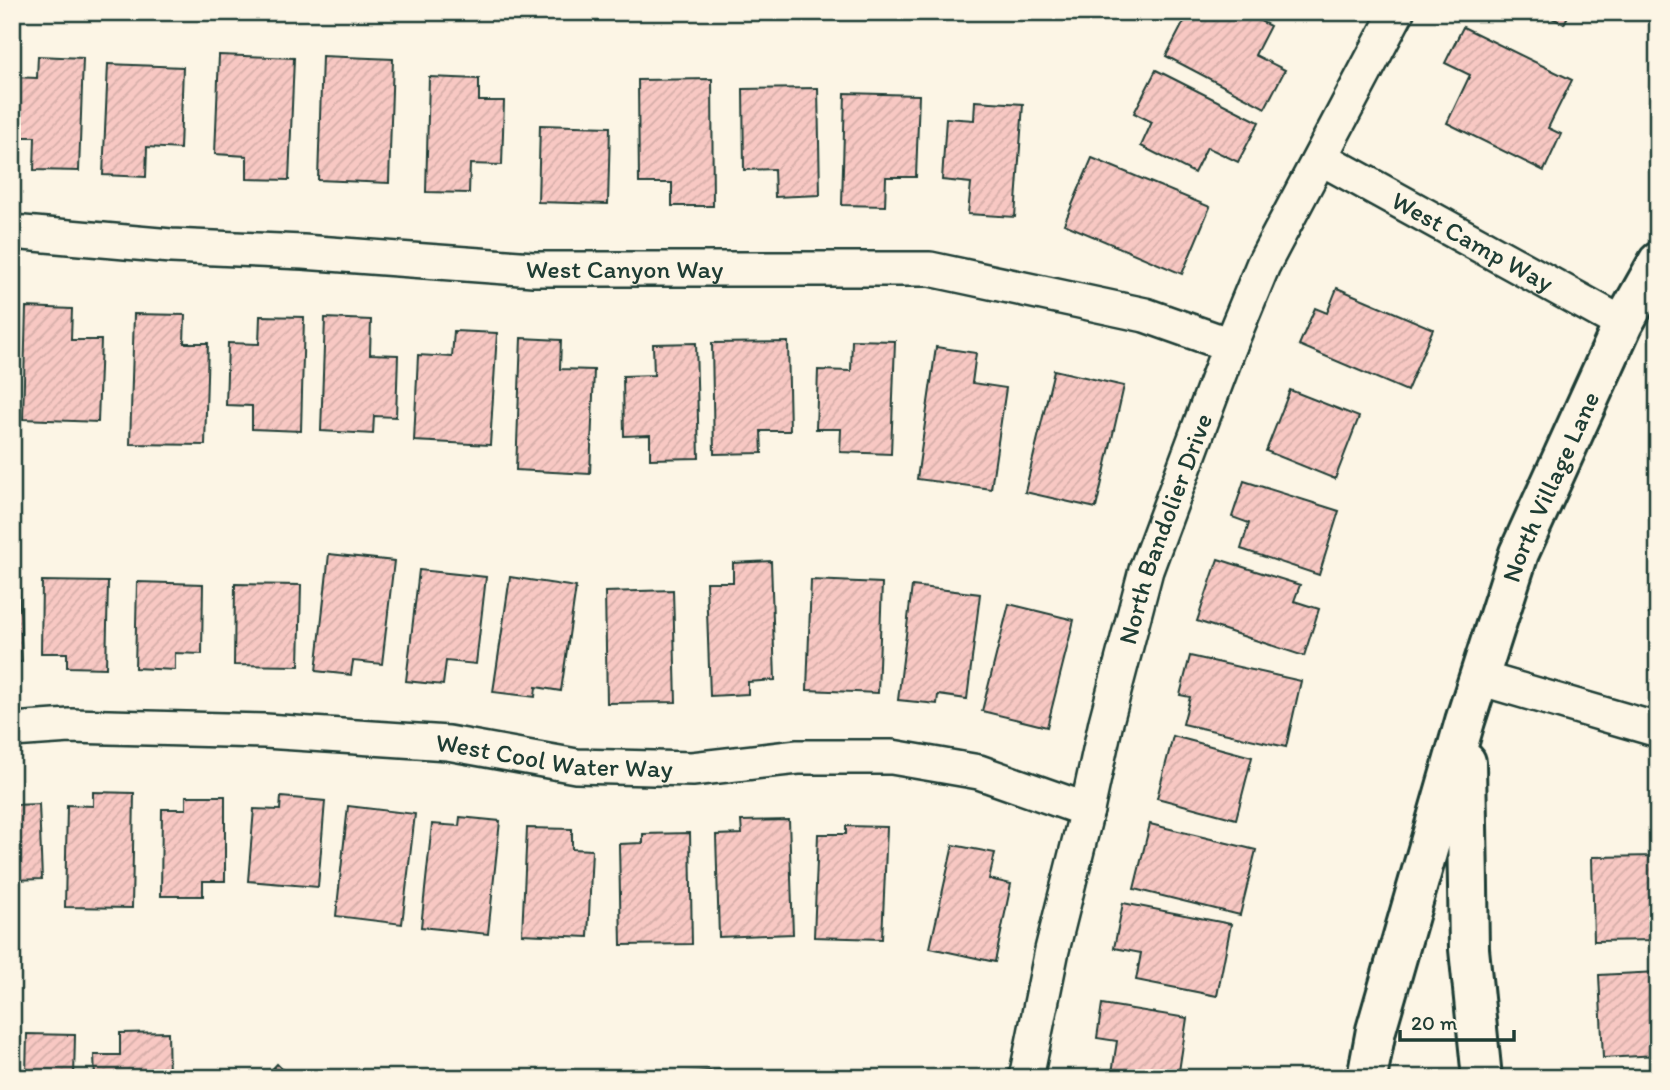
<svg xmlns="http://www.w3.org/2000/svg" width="1670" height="1090" font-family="Itim,sans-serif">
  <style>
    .building { fill: url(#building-hatch); stroke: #1f3d34; stroke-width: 2 }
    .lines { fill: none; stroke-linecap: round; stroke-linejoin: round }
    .street-casing { stroke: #1f3d34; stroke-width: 38 }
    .secondary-casing { stroke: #1f3d34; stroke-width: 44 }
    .street { stroke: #fcf5e5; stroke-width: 33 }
    .secondary { stroke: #fcf5e5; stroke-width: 38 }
    .labels { text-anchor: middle; stroke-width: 5; stroke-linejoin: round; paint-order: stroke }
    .street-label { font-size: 26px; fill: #1f3d34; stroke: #fcf5e5 }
  </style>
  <defs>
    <pattern id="building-hatch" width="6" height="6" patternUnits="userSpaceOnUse" patternTransform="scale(1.75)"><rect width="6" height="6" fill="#f8c8c3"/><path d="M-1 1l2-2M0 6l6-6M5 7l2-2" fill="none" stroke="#d4ada8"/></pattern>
  </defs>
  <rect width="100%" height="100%" fill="#fcf5e5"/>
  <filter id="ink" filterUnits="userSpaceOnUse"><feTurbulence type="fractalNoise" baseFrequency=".0143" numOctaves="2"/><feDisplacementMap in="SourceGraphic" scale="14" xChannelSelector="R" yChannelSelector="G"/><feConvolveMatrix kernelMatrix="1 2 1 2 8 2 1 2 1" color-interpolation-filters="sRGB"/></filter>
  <g filter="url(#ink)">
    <g class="building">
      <path d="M1189 12H1198L1214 20 1219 12H1243L1270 26 1255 55 1285 70 1265 108 1166 56Z"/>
      <path d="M1540 12H1570L1564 24Z"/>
      <path d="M1463 27 1572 80 1548 128 1561 134 1544 171 1447 123 1470 75 1445 63Z"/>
      <path d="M219 55 294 58 289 180 247 179V156L215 154Z"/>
      <path d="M38 56 83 58 79 171 34 170 35 137H12V77L37 78Z"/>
      <path d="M322 56 393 59 389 183 318 180Z"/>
      <path d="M108 64 183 67 180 149 147 147 146 177 103 175Z"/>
      <path d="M1156 70 1259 122 1238 162 1207 147 1194 173 1141 146 1152 122 1134 113Z"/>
      <path d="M429 77 479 79V101H504L502 165 470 164 469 193 426 192Z"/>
      <path d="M712 79 713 206H672V183H639L638 80Z"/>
      <path d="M818 88 820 195 775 197 774 169 744 170 743 89Z"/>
      <path d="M845 93 919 95 916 177H886L885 206 842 205Z"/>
      <path d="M975 101 1023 104 1015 217 968 214 971 183 942 180 946 118 974 120Z"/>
      <path d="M540 125 610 127 608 204 538 202Z"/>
      <path d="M1092 158 1210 207 1182 274 1064 224Z"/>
      <path d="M1337 288 1433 329 1407 391 1299 345 1315 308 1327 313Z"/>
      <path d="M26 307 72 309 71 340H101L98 422 23 419Z"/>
      <path d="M134 314 185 315 184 343H208L205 445 130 444Z"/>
      <path d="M260 316 304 317 301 431 252 429V406L226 405 228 343 259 344Z"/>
      <path d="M325 318 371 320 370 354 398 355 396 417 374 416 373 434 321 431Z"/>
      <path d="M454 331 497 333 490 445 414 441 418 355 452 357Z"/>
      <path d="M521 338 561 340 560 369 594 370 590 474 516 470Z"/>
      <path d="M852 340 895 341 891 454 840 452 841 429H816L818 370 851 371Z"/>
      <path d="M788 342 790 431H761L762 453 714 454 712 343Z"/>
      <path d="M696 343 699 458 650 459V435L624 436 623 376 654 375 653 344Z"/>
      <path d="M936 347 976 353 972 383 1006 388 991 489 917 479Z"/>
      <path d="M1054 370 1124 386 1096 508 1025 492Z"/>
      <path d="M1290 390 1359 417 1335 479 1266 451Z"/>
      <path d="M1244 481 1339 511 1319 575 1241 549 1249 523 1232 517Z"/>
      <path d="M329 554 394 561 382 664 353 661 351 675 316 671Z"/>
      <path d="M1218 559 1300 585 1294 601 1319 609 1304 656 1197 621Z"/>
      <path d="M771 561 775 680 748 682V694L710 696 706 582H733V563Z"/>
      <path d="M419 570 486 577 476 664 446 661 443 685 406 681Z"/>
      <path d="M510 577 576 587 561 691 536 687 535 697 493 692Z"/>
      <path d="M12 580H19L22 662H12Z"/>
      <path d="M811 580 882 583 878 693 807 690Z"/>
      <path d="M42 581 108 582 106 668 67 667V653H41Z"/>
      <path d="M137 582 203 584 202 654 175 653V670L135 668Z"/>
      <path d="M235 584 301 585 299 666 234 665Z"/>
      <path d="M912 586 980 594 967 699 938 695 937 704 898 700Z"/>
      <path d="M1658 588V617L1649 614Z"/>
      <path d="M673 590 676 702 607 703 605 592Z"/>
      <path d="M1009 604 1074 620 1047 727 982 711Z"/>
      <path d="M1190 656 1301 681 1286 747 1183 724 1190 697 1180 695Z"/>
      <path d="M1173 736 1252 757 1236 819 1157 798Z"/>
      <path d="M93 792 134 793 132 908 65 907 67 805 93 806Z"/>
      <path d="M186 796H225V881H203V896H161L162 809H186Z"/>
      <path d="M281 797 325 801 318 887 248 881 254 809 280 810Z"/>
      <path d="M39 804 42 879 12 880V805Z"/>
      <path d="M348 806 415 814 402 924 336 916Z"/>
      <path d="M460 817 500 821 488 934 421 927 432 824 459 826Z"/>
      <path d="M789 820 793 934 719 937 716 835 742 834 741 821Z"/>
      <path d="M1150 824 1256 850 1240 915 1134 889Z"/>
      <path d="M846 826 887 827 882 939 814 937 818 834H846Z"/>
      <path d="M527 828 572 829V849L592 850 588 937 522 934Z"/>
      <path d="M690 833 692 944 621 945 619 844 643 843V834Z"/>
      <path d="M953 845 995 853 989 879 1011 884 995 962 930 948Z"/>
      <path d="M1658 856V940L1594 941 1592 857Z"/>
      <path d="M1123 903 1231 924 1217 996 1136 980 1141 953 1114 948Z"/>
      <path d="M1658 972V1055L1603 1058 1599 975Z"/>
      <path d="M1102 1004 1187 1018 1178 1078H1144L1112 1073 1117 1041 1097 1038Z"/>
      <path d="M168 1032 169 1078H95L94 1055H120V1033Z"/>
      <path d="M27 1034 75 1035 74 1078H12V1074H26Z"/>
      <path d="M277 1064 291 1078H264Z"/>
      <path d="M720 1070 721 1078H674V1074Z"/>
      <path d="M1658 1072V1078H1613Z"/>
    </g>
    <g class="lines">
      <g class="street-casing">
        <g id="street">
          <path id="s1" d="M1321 158 1623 324"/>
          <path id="s2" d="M12 232 171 246 303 252 533 269H930L1145 315 1230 345"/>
          <path d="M1479 678 1658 730"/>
          <path id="s3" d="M12 730 70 726 265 731 448 743 576 766 692 769 798 757H892L979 772 1087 810"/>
          <path id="s4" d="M1026 1078 1052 950 1087 810 1106 722 1146 570 1230 345 1263 265 1397 12"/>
        </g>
      </g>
      <g class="secondary-casing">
        <g id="secondary">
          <path d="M1466 762 1469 949 1482 1078"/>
          <path id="s5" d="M1367 1078 1376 1030 1465 721 1519 553 1623 324 1658 262"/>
        </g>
      </g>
      <use href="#street" class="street"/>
      <use href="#secondary" class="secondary"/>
    </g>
  </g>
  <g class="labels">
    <g class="street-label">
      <text dy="9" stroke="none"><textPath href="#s1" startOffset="173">West Camp Way</textPath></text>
      <text dy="9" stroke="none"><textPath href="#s2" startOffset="614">West Canyon Way</textPath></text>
      <text dy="9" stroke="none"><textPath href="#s5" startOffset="620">North Village Lane</textPath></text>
      <text dy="9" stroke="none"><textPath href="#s4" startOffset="567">North Bandolier Drive</textPath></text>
      <text dy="9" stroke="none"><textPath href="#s3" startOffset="544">West Cool Water Way</textPath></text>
    </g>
  </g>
  <rect width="1670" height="1090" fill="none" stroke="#fcf5e5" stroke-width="42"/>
  <rect x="21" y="21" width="1628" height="1048" fill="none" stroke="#1f3d34" stroke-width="2.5" filter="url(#ink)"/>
  <path d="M1400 1030v10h114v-10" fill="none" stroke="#1f3d34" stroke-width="3.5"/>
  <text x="1411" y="1030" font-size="21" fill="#1f3d34" stroke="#fcf5e5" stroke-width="5" paint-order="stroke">20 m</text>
</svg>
